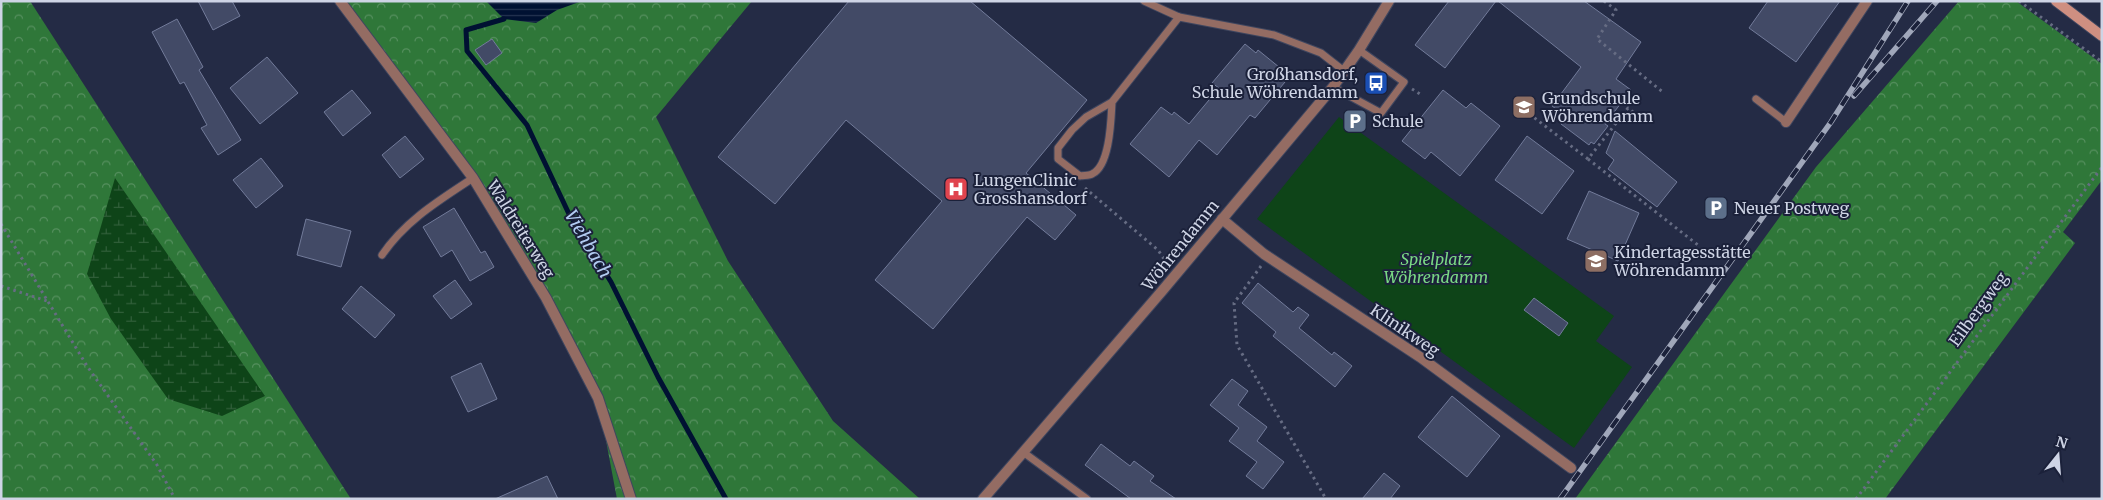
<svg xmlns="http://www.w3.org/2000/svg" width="2103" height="500" font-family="Merriweather,serif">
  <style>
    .forest { fill: url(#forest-crowns) }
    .wetland { fill: url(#wetland-marsh) }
    .green { fill: #0e4418 }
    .water { fill: url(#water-rules) }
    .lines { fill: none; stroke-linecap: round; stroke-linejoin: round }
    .stream { stroke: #001132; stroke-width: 5 }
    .building { fill: #424a66; stroke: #727b9a }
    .lane-casing { stroke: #3f465f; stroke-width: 9 }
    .street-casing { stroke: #3f465f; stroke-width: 12 }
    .secondary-casing { stroke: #3f465f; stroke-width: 12 }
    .path { stroke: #666c83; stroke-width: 3; stroke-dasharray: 2.5 4; stroke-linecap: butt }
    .lane { stroke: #946c63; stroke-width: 7 }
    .street { stroke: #946c63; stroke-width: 10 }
    .secondary { stroke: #cf8f81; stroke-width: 10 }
    .rail-casing { stroke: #a0a7ba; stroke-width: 5.5 }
    .rail { stroke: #1b213a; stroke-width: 4; stroke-dasharray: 11; stroke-linecap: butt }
    .labels { text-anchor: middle; stroke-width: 4; stroke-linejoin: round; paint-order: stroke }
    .poi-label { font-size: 16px; fill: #ced4e5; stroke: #1b213a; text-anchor: start }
    .street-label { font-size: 16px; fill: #ced4e5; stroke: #1b213a }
    .park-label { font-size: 16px; font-style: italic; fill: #7ad984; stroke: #1b213a }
    .water-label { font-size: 18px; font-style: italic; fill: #b2ccf2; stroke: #1b213a }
  </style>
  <defs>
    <pattern id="forest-crowns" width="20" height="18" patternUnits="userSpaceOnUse" patternTransform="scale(1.25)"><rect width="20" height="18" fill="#2f7739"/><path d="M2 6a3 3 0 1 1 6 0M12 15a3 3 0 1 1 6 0" fill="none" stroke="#56905f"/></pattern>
    <pattern id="wetland-marsh" width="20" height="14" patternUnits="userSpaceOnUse" patternTransform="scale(1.25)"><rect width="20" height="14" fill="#0e4418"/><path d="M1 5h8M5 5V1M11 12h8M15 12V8" fill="none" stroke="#305e39"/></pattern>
    <pattern id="water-rules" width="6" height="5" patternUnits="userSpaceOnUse" patternTransform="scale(1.25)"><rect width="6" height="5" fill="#001132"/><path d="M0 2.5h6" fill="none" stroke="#243350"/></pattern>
  </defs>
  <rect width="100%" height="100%" fill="#242b45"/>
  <g class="forest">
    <path d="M1 1H30L351 499H1Z"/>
    <path d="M339 1H752L656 117 728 261 833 421 920 499H617L598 398 473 178Z"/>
    <path d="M1959 1H2016L2102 64V180L2063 232 2075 243 1885 499H1575L1816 167Z"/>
  </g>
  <path class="wetland" d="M115 178 265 396 222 416 168 399 111 319 87 274Z"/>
  <path class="green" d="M1339 117 1614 316 1596 341 1632 367 1574 448 1257 219Z"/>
  <path class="water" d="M486 1H582L557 10 536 23 504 19Z"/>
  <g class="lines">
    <path class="stream" d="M504 19 466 30 467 51 527 125 569 214 611 282 658 377 726 499"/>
  </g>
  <g class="building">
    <path d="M198 1H232L240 16 213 30Z"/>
    <path d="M849 1H970L1087 100 1026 173 1076 215 1055 240 1027 217 933 329 875 280 942 201 846 120 775 204 718 157Z"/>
    <path d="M1449 1H1496L1445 68 1415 45Z"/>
    <path d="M1498 1H1584L1641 42 1616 79 1631 90 1605 124 1608 126 1594 144 1591 142 1589 145 1561 124 1566 116 1552 106 1581 67Z"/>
    <path d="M1768 1H1840L1796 62 1749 28Z"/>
    <path d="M177 19 203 67 199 70 241 140 218 155 201 128 207 125 184 82 180 84 152 32Z"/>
    <path d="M492 39 502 53 486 65 475 50Z"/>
    <path d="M1245 44 1256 53 1258 50 1290 76 1255 118 1250 115 1217 155 1199 140 1169 177 1130 144 1161 107 1172 115 1174 112 1189 124 1219 88 1212 83Z"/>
    <path d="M267 57 298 93 260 124 230 88Z"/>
    <path d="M352 90 371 113 343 136 324 112Z"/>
    <path d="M1443 90 1466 108 1471 103 1500 126 1460 176 1431 152 1425 159 1402 141Z"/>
    <path d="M1615 131 1677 182 1657 207 1608 169 1614 160 1606 153Z"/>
    <path d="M405 136 424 159 400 178 382 155Z"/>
    <path d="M1527 136 1574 171 1542 214 1495 180Z"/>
    <path d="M261 158 283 186 256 208 233 180Z"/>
    <path d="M1589 191 1639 213 1618 261 1567 239Z"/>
    <path d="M454 208 481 253 485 251 494 267 470 281 452 250 441 257 423 227Z"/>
    <path d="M306 219 351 231 341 267 297 255Z"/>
    <path d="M455 280 472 304 451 319 433 296Z"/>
    <path d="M1258 283 1293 312 1298 307 1309 315 1299 328 1332 355 1334 352 1352 366 1335 387 1273 336 1276 332 1242 303Z"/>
    <path d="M361 286 395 315 375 338 342 309Z"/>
    <path d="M1534 298 1568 323 1559 336 1524 310Z"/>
    <path d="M481 363 497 399 468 412 451 377Z"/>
    <path d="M1232 379 1248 391 1238 405 1267 427 1257 441 1284 462 1263 489 1246 476 1257 462 1229 441 1239 428 1210 405Z"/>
    <path d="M1452 396 1500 436 1467 477 1418 437Z"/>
    <path d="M1101 444 1130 466 1134 461 1154 476 1150 481 1176 499H1131L1104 479 1085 465Z"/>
    <path d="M1384 473 1400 486 1390 499H1362Z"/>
    <path d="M547 476 558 499H495Z"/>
  </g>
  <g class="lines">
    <g class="lane-casing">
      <g id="lane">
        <path d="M1144 1 1179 17 1274 35 1321 53 1344 71"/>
        <path d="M1333 87 1381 113 1404 82 1359 50"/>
        <path d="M1756 99 1786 122"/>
        <path d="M1112 102C1111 120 1110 166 1092 174 1089 176 1083 175 1080 176L1058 159V148L1072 130 1086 117 1112 102 1179 17"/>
        <path d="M382 255C405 221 438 201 473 178"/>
        <path d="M1023 452 1087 499"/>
      </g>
    </g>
    <g class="street-casing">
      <g id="street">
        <path d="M340 1 473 178 546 298 598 398 631 499"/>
        <path d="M1786 122 1867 1"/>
        <path d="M1222 219 1264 254 1420 357 1571 468"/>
        <path d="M983 499 1162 291 1333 87 1359 50 1389 1"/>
      </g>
    </g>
    <g class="secondary-casing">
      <path id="secondary" d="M2056 1 2102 36"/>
    </g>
    <g class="path">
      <path d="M1604 1 1616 10 1597 39 1664 93"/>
      <path d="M2019 1 2102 62"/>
      <path d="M1412 89 1420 94"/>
      <path d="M1519 106 1588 159 1628 108 1643 120"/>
      <path d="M1588 159 1698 245"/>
      <path d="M1085 188 1158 250 1168 265"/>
      <path d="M1 224 87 366 157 465 175 499"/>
      <path d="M1261 266 1234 303 1237 345 1326 499"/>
      <path d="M1 286 47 301"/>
      <path d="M1856 499 2102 167"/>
    </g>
    <use href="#lane" class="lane"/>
    <use href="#street" class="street"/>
    <use href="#secondary" class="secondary"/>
    <g class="rail-casing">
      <g id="rail">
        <path d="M1854 96 1937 1"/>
        <path d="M1560 499 1831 122 1908 1"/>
      </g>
    </g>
    <use href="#rail" class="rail"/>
  </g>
  <defs>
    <g id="bus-square" transform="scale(1.25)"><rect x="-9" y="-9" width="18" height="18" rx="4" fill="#1a4fb4" stroke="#1b213a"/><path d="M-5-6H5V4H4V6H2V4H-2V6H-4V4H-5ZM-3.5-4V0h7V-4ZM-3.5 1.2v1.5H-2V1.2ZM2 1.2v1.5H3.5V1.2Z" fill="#fff"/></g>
    <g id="school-square" transform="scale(1.25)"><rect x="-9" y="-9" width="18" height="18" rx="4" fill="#8d6e63" stroke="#1b213a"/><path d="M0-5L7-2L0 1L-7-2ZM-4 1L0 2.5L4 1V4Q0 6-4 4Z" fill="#fff"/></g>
    <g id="parking-square" transform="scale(1.25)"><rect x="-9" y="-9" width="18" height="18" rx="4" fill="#5c6f8a" stroke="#1b213a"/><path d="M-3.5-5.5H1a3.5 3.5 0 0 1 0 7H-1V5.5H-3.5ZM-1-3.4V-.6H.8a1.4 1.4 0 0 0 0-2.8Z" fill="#fff"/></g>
    <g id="hospital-square" transform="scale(1.25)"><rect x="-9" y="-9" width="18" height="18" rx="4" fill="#e0444e" stroke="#1b213a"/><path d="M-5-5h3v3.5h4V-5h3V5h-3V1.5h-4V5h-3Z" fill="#fff"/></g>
  </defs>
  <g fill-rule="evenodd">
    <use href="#bus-square" x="1376" y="83"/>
    <use href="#school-square" x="1524" y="107"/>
    <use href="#parking-square" x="1355" y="121"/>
    <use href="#hospital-square" x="956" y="189"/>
    <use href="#parking-square" x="1716" y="208"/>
    <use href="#school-square" x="1596" y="261"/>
  </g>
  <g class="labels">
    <g class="poi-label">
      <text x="1358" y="80" text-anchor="end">Großhansdorf,<tspan x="1358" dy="18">Schule Wöhrendamm</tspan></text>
      <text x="1542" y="104">Grundschule<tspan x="1542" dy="18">Wöhrendamm</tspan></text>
      <text x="1372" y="127">Schule</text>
      <text x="974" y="186">LungenClinic<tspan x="974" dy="18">Grosshansdorf</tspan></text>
      <text x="1734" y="214">Neuer Postweg</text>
      <text x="1614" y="258">Kindertagesstätte<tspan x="1614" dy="18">Wöhrendamm</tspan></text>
    </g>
    <g class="street-label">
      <text transform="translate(521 229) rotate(58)" y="6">Waldreiterweg</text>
      <text transform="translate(1180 245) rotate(-51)" y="6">Wöhrendamm</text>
      <text transform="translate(1978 309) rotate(-54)" y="6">Eilbergweg</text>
      <text transform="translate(1405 330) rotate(34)" y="6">Klinikweg</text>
    </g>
    <g class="park-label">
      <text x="1436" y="265">Spielplatz<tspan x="1436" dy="18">Wöhrendamm</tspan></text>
    </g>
    <g class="water-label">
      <text transform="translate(588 244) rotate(60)" y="6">Viehbach</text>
    </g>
  </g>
  <rect width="2103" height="500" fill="none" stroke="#ced4e5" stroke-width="5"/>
  <g transform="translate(2058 455) rotate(17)" stroke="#1b213a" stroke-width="4" paint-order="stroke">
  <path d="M0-4L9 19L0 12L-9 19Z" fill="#ced4e5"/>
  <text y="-8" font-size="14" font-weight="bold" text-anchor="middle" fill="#ced4e5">N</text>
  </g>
</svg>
